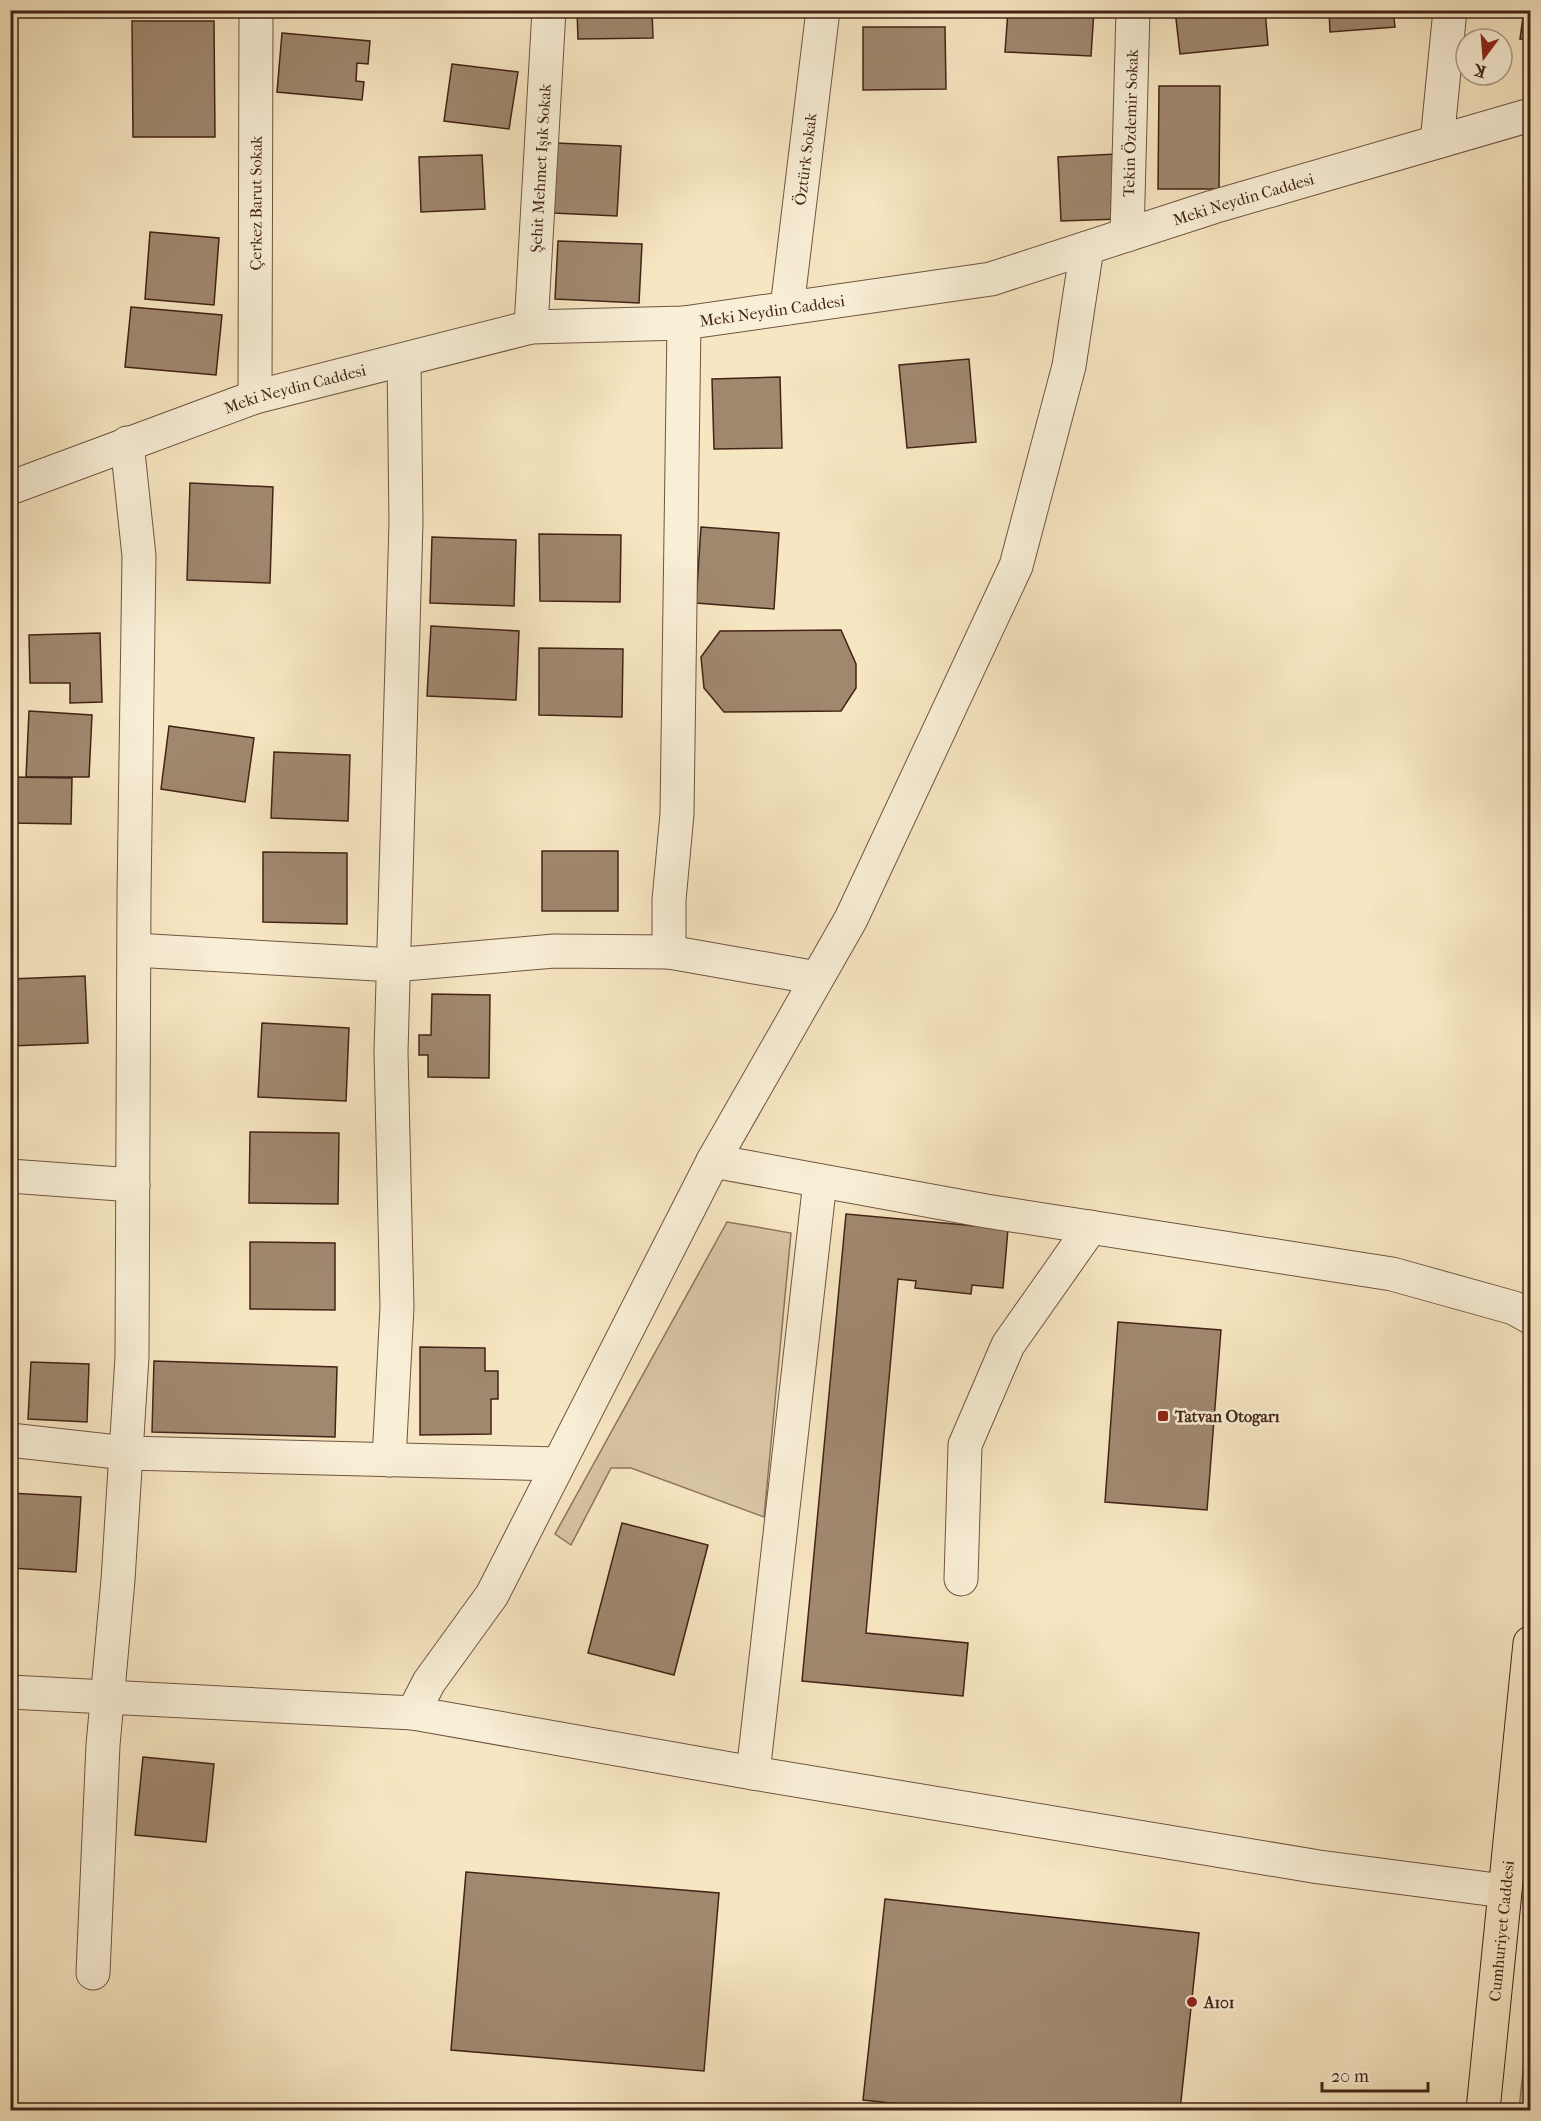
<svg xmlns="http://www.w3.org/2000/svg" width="1541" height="2121" font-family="'IM FELL French Canon',serif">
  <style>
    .green { fill: #d8c5a4; stroke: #8e745d; stroke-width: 1.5 }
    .building { fill: #a0886f; stroke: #432316; stroke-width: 1.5 }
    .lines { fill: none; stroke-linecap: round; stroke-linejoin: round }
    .minor-casing { stroke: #705441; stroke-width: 35 }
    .highway-casing { stroke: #432316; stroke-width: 35 }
    .minor { stroke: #f9efd7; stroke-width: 33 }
    .highway { stroke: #f6e6c1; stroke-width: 33 }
    .poi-dot { fill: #8f2418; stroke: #f9efd7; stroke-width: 2 }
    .labels { text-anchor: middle; stroke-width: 5; stroke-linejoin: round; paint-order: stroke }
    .street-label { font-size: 16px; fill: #432316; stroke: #f9efd7 }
    .poi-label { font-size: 16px; font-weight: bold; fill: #432316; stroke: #f9efd7; text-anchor: start }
  </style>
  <rect width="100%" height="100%" fill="#f6e6c1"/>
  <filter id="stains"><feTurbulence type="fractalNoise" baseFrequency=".00333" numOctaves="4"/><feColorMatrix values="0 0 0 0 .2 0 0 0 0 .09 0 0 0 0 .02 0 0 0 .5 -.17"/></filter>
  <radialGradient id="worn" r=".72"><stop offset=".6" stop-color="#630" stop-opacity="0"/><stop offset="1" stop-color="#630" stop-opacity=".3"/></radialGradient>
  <g class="green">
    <path d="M727 1222 791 1233 764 1517 631 1468H611L571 1545 555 1534Z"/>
    <path d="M1530 2003V2110H1519Z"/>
  </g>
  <g class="building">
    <path d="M577 10H652L653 38 578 39Z"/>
    <path d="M874 10H911L874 14Z"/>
    <path d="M1008 10H1094L1091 56 1005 52Z"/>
    <path d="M1175 10H1265L1268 45 1180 54Z"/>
    <path d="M1329 10H1393L1395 27 1330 32Z"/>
    <path d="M1524 10H1530V39H1520Z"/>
    <path d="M132 21H214L215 137H133Z"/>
    <path d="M863 27H945L946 89 863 90Z"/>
    <path d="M282 33 370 41 368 64 357 63 356 81 364 82 362 100 277 92Z"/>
    <path d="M452 64 518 72 509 129 444 121Z"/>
    <path d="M1159 86H1220L1219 189H1158Z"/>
    <path d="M557 143 621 146 617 216 553 213Z"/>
    <path d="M1116 154 1119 219 1061 221 1058 157Z"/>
    <path d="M482 155 485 209 421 212 419 157Z"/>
    <path d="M150 232 219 238 214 305 145 299Z"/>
    <path d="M558 241 642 244 639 303 555 299Z"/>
    <path d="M131 307 222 315 216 375 125 367Z"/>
    <path d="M969 359 976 442 907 448 899 365Z"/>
    <path d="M780 377 782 448 714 449 712 379Z"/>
    <path d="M190 483 273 487 270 583 187 580Z"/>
    <path d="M701 527 779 533 774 609 696 603Z"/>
    <path d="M539 534 621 535 620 602 540 601Z"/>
    <path d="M432 537 516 540 514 606 430 603Z"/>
    <path d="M431 626 519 631 516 700 427 696Z"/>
    <path d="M841 630 856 664V688L841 711 724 712 704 688 701 657 720 631Z"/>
    <path d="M100 633 102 702 70 703V683H30L29 635Z"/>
    <path d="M539 648 623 649 622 717 539 715Z"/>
    <path d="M29 711 92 715 89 777H26Z"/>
    <path d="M169 726 254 738 245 802 161 789Z"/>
    <path d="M274 752 350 755 348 821 271 818Z"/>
    <path d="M10 777 72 778 71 824 10 823Z"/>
    <rect x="542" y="851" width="76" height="60"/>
    <path d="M263 852 347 853V924L263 922Z"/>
    <path d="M85 976 88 1043 10 1046V979Z"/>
    <path d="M432 994 490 995 489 1078 428 1077V1055H419V1035H431Z"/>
    <path d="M262 1023 349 1028 346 1101 258 1097Z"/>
    <path d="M250 1132 339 1133 338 1204 249 1203Z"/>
    <path d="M846 1214 1008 1229 1003 1288 972 1285 971 1294 915 1288 916 1281 898 1279 866 1633 968 1643 963 1696 802 1681Z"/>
    <path d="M250 1242 335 1243V1310L250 1309Z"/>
    <path d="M1118 1322 1221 1330 1207 1510 1105 1502Z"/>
    <path d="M420 1347 485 1348V1371H498V1399H491V1434L420 1435Z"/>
    <path d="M154 1361 337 1367 335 1437 152 1432Z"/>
    <path d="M31 1362 89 1364 87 1422 28 1419Z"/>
    <path d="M10 1493 81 1497 76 1572 10 1568Z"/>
    <path d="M622 1523 708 1545 674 1675 588 1653Z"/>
    <path d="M143 1757 214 1764 206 1842 135 1835Z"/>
    <path d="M466 1872 719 1893 704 2071 451 2050Z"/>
    <path d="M885 1899 1199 1933 1180 2110H955L863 2100Z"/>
  </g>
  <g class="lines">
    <g class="minor-casing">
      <g id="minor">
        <path d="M1437 142 1450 10"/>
        <path id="s1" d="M1127 235 1133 10"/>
        <path id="s2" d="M787 308 823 10"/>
        <path id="s3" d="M531 327 549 10"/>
        <path id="s4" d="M255 397 256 10"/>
        <path id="s5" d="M10 488 255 397 531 327 684 323 991 279 1213 207 1530 115"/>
        <path d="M134 950 393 965 554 951 669 952 817 978"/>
        <path d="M669 952V900L677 814 684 323"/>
        <path d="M713 1161 986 1211 1392 1274 1514 1308 1530 1317"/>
        <path d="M10 1176 133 1185"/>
        <path d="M10 1440 126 1453 558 1464"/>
        <path d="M389 1460 397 1307 391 1052 406 522 404 360"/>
        <path d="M961 1579 965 1445 1008 1345 1091 1227"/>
        <path d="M10 1692 413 1713 753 1773 1319 1867 1504 1891"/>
        <path d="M413 1713 429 1682 492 1595 713 1161 851 919 1016 566 1069 366 1087 248"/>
        <path d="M753 1773 820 1181"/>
        <path d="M93 1973 103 1745 118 1580 132 1357 134 895 139 556 127 443"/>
      </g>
    </g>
    <g class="highway-casing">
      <g id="highway">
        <path id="s6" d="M1483 2110 1530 1643"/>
      </g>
    </g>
    <use href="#minor" class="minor"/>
    <use href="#highway" class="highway"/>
  </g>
  <g class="poi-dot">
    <rect x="1157" y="1410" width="12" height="12" rx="3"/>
    <circle cx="1192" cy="2002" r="6"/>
  </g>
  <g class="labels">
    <g class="street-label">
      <text dy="6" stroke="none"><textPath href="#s1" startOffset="112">Tekin Özdemir Sokak</textPath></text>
      <text dy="6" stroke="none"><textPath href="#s2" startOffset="150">Öztürk Sokak</textPath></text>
      <text dy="6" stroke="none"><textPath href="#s3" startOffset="159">Şehit Mehmet Işık Sokak</textPath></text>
      <text dy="6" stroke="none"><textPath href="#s5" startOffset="1274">Meki Neydin Caddesi</textPath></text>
      <text dy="6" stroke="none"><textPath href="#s4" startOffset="194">Çerkez Barut Sokak</textPath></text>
      <text dy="6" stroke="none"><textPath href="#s5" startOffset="788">Meki Neydin Caddesi</textPath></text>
      <text dy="6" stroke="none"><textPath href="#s5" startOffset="302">Meki Neydin Caddesi</textPath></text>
      <text dy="6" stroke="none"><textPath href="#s6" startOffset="180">Cumhuriyet Caddesi</textPath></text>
    </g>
    <g class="poi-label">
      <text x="1175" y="1422">Tatvan Otogarı</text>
      <text x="1204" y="2008">A101</text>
    </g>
  </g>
  <rect width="1541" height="2121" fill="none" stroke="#f6e6c1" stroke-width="36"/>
  <rect x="12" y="12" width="1517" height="2097" fill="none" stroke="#432316" stroke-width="3"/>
  <rect x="18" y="18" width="1505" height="2085" fill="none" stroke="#432316" stroke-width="1.5"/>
  <g transform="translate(1484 57) rotate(196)"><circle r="28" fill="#f9efd7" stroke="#b09d8a" stroke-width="1.5"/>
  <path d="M0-4.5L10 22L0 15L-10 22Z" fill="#8f2418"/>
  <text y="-9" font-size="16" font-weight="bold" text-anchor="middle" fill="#432316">K</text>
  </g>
  <path d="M1322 2082v9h106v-9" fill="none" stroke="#432316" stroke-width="3"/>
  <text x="1331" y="2082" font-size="18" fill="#432316" stroke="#f9efd7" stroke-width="4.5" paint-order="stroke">20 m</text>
  <rect width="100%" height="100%" filter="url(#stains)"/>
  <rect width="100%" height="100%" fill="url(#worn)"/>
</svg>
